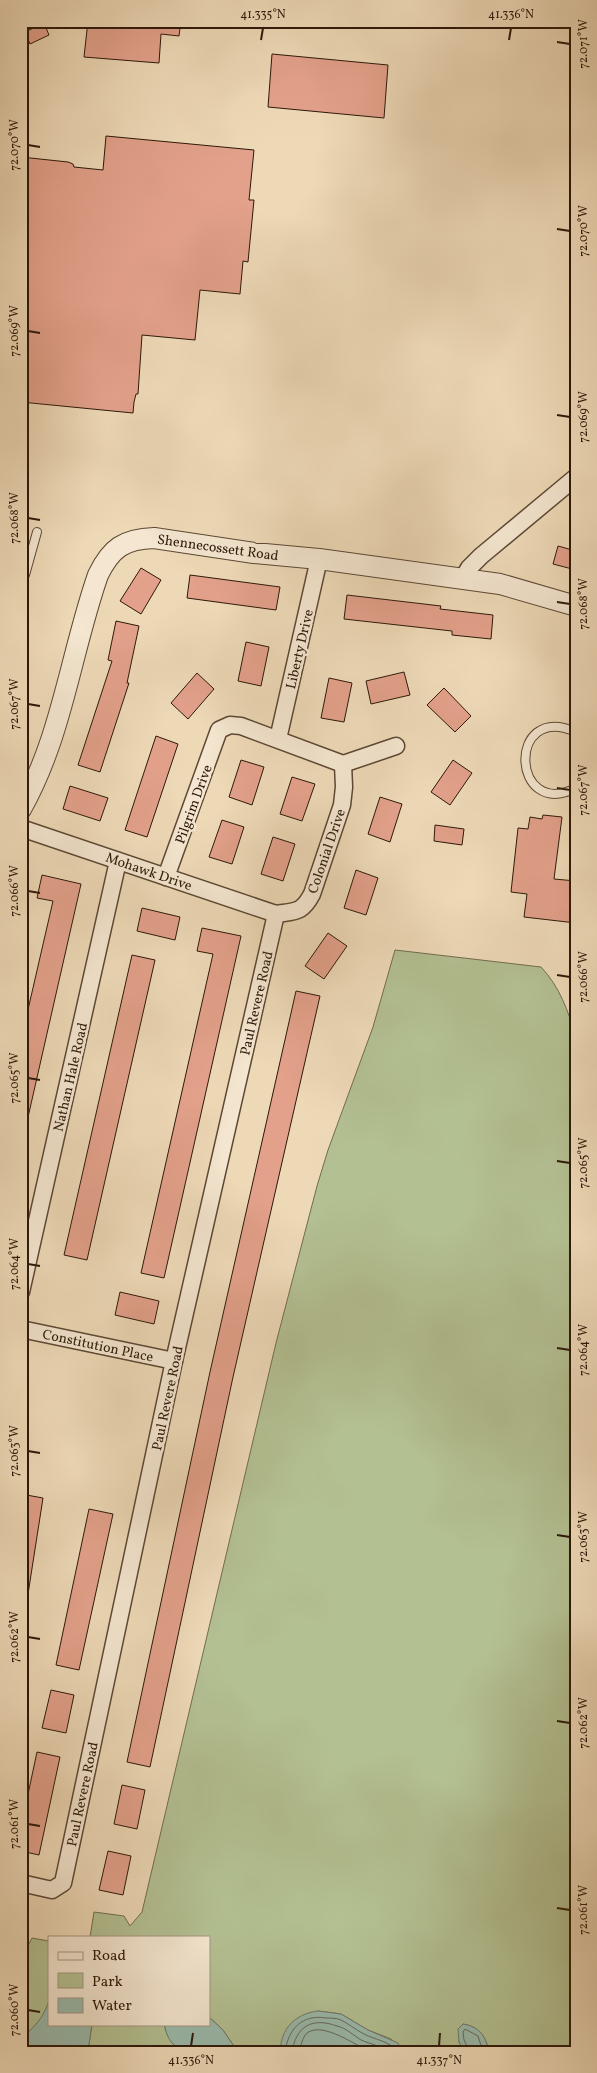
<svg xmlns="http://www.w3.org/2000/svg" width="597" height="2073" font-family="Vollkorn,serif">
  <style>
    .green { fill: #b3c092; stroke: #706c4e }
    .water { fill: #99baac; stroke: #6e796b }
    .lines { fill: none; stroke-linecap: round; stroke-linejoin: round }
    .shore { stroke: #63695a; stroke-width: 1 }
    .building { fill: #e3a18b; stroke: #2d1809 }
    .service-casing { stroke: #5d4834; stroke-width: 10 }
    .minor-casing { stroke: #5d4834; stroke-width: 19 }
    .tertiary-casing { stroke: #5d4834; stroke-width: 22 }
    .service { stroke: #f4e6d0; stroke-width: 8 }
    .minor { stroke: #f4e6d0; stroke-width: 16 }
    .tertiary { stroke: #f4e6d0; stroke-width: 20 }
    .ticks { fill: none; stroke: #2d1809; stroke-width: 2 }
    .labels { text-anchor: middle; stroke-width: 5; stroke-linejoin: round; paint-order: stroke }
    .street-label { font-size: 14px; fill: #2d1809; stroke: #f4e6d0 }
    .neatline { fill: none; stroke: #2d1809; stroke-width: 2 }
    .ticks-label { font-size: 12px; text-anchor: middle; fill: #2d1809 }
  </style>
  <rect width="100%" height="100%" fill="#eed9b7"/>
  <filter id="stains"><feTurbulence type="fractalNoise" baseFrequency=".004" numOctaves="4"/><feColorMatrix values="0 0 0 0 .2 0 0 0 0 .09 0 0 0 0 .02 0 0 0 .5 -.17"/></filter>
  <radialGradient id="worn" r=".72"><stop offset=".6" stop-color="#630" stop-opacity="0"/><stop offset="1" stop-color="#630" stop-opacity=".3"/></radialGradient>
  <g class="green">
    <path d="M395 950 541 967C560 987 568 1011 576 1037V2052H489C486 2036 479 2027 463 2024L459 2042 465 2052H403L391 2039 368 2030 341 2014 318 2011 285 2033 280 2052H238L223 2030 209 2017V1937H90L94 1912 124 1916 130 1926 142 1912 276 1343 317 1186 328 1150 373 1027Z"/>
    <path d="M32 1938 49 1941C49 1962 54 1997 44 2016 38 2025 29 2032 21 2038 21 2006 15 1967 32 1938Z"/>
    <path d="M92 2024H164C169 2042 173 2045 189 2052H85L89 2044Z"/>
  </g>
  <g class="water">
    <path d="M49 2001V2024H92L89 2044 85 2052H21V2038C35 2027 43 2018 49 2001Z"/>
    <path d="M318 2011 341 2014 368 2030 398 2043 403 2052H280C281 2028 295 2014 318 2011Z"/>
    <path d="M209 2017 223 2030 238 2052C219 2052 186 2058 172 2043 167 2037 166 2031 164 2024H209Z"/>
    <path d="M463 2024C480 2027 485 2035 489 2052H465L459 2042 458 2029Z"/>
  </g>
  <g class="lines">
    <g class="shore">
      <path d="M285 2052C288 2029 302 2014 326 2018 331 2018 337 2018 341 2020 349 2024 356 2030 364 2034 375 2040 391 2041 397 2052"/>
      <path d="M292 2052C296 2026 312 2017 337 2026 346 2028 353 2035 361 2040 370 2044 381 2046 390 2052"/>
      <path d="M299 2052C301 2046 302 2038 307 2033 323 2021 356 2046 371 2052"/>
      <path d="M470 2052 464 2040 463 2032 465 2029 478 2036 483 2052"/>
    </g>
  </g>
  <g class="building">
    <path d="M88 21H181L179 36 161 34 159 63 84 57Z"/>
    <path d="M44 23 49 35 30 44 25 32Z"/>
    <path d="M272 54 388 65 384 118 268 107Z"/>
    <path d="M106 136 254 150 249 200H254L248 262 243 261 240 294 200 290 195 340 142 335 138 394H136L134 402 133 413 21 402V157L68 162 73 164 74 167 103 170Z"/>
    <path d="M558 546 576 551V570L553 564Z"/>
    <path d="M141 568 161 580 141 614 120 601Z"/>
    <path d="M190 575 280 587 276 610 187 598Z"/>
    <path d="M347 595 441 606 440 609 493 615 491 639 452 635V631L344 619Z"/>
    <path d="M116 621 139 626 127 683H129L100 772 78 765 112 661 108 660Z"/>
    <path d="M246 642 269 647 261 686 238 681Z"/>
    <path d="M404 672 410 695 371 704 366 681Z"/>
    <path d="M197 673 214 689 188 719 171 703Z"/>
    <path d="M329 678 352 683 344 722 321 718Z"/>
    <path d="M444 688 471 716 455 732 427 705Z"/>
    <path d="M156 736 178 744 147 837 125 830Z"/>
    <path d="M241 760 264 767 252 805 229 797Z"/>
    <path d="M453 760 472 773 450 805 431 792Z"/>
    <path d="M292 777 315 784 302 821 280 814Z"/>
    <path d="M70 786 108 798 100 821 63 809Z"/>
    <path d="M380 797 402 804 390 842 368 834Z"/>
    <path d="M543 815 562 817 554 879 576 881V923L524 917 527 894 511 892 518 828 528 829 530 817 542 819Z"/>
    <path d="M222 820 244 827 232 864 209 857Z"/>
    <path d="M435 825 464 829 462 845 434 841Z"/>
    <path d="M273 837 295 844 283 881 261 874Z"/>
    <path d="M356 870 378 878 366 915 344 908Z"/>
    <path d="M42 875 81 884 26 1126H21V1040L53 901 37 898Z"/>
    <path d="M142 908 180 917 175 940 137 931Z"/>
    <path d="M202 928 241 936 164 1278 141 1273 213 954 197 951Z"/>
    <path d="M328 933 347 946 324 979 305 966Z"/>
    <path d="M132 955 155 960 87 1260 64 1255Z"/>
    <path d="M296 991 320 996 233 1377 150 1767 127 1762 210 1372Z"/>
    <path d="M120 1292 159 1301 154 1324 115 1315Z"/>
    <path d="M21 1494 43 1498 28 1594H21Z"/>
    <path d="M89 1509 113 1514 79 1670 56 1665Z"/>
    <path d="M51 1690 74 1695 66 1733 42 1728Z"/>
    <path d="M37 1752 60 1757 39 1855 21 1851V1827Z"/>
    <path d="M122 1785 145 1790 137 1829 114 1824Z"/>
    <path d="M108 1851 131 1856 123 1895 99 1890Z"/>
  </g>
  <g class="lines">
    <g class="service-casing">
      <g id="service">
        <path d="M25 575 37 532"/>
        <path d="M576 732C506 701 511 821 576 788"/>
      </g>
    </g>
    <g class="minor-casing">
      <g id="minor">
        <path d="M463 578 469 568 481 556 576 477"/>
        <path d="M278 739 319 559"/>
        <path d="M21 828 276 914C296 911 302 913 312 894L342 805 344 787 343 764"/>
        <path d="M166 877 219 730 230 725 241 726 343 764 396 746"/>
        <path d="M21 1292 118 861"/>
        <path d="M21 1329 174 1361"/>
        <path d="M21 1883 52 1890 63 1883 174 1361 276 914"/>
      </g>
    </g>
    <g class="tertiary-casing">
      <path id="tertiary" d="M21 809C62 737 71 652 98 575 111 548 124 539 154 538L254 553 319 559 500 584 576 606"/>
    </g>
    <use href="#service" class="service"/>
    <use href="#minor" class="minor"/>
    <use href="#tertiary" class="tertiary"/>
  </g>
  <path class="ticks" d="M261 40 263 28M509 40 511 28M557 42 570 44M28 145 40 147M557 229 570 231M28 331 40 333M557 415 570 417M28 518 40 520M557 602 570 604M28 704 40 706M557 788 570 790M28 891 40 893M557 975 570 977M28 1078 40 1080M557 1161 570 1163M28 1264 40 1266M557 1348 570 1350M28 1451 40 1453M557 1535 570 1537M28 1637 40 1639M557 1721 570 1723M28 1824 40 1826M557 1908 570 1910M28 2010 40 2012M191 2046 193 2033M439 2046 440 2033"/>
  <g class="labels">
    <g class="street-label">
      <text transform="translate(218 547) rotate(8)" y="5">Shennecossett Road</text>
      <text transform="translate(299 649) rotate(-77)" y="5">Liberty Drive</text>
      <text transform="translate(193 804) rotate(-70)" y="5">Pilgrim Drive</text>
      <text transform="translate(326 851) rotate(-71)" y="5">Colonial Drive</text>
      <text transform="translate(149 871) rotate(19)" y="5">Mohawk Drive</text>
      <text transform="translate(256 1003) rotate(-77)" y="5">Paul Revere Road</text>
      <text transform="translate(70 1077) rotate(-77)" y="5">Nathan Hale Road</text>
      <text transform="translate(98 1345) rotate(12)" y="5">Constitution Place</text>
      <text transform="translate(167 1398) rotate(-78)" y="5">Paul Revere Road</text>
      <text transform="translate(82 1794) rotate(-78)" y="5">Paul Revere Road</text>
    </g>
  </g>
  <rect width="597" height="2073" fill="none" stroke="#eed9b7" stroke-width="55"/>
  <rect x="48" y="1936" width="162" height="90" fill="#f4e6d0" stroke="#a49480"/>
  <rect x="58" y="1952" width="25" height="8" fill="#f4e6d0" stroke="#a49480"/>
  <text x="92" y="1960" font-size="15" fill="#2d1809">Road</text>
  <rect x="58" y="1973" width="25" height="15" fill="#b3c092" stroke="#a49480"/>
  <text x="92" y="1986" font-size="15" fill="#2d1809">Park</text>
  <rect x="58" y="1998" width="25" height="15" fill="#99baac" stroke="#a49480"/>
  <text x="92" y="2010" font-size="15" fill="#2d1809">Water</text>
  <rect x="28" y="28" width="542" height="2018" class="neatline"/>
  <g class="ticks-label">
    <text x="263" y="18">41.335°N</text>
    <text x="511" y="18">41.336°N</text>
    <text transform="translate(583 44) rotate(-90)" y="4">72.071°W</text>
    <text transform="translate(14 145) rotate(-90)" y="4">72.070°W</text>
    <text transform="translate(583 231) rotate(-90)" y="4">72.070°W</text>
    <text transform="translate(14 331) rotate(-90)" y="4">72.069°W</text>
    <text transform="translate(583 417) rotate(-90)" y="4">72.069°W</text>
    <text transform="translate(14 518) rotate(-90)" y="4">72.068°W</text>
    <text transform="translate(583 604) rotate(-90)" y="4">72.068°W</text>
    <text transform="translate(14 704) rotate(-90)" y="4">72.067°W</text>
    <text transform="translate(583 790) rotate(-90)" y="4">72.067°W</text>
    <text transform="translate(14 891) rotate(-90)" y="4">72.066°W</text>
    <text transform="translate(583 977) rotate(-90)" y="4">72.066°W</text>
    <text transform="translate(14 1078) rotate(-90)" y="4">72.065°W</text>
    <text transform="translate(583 1163) rotate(-90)" y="4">72.065°W</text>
    <text transform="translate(14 1264) rotate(-90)" y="4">72.064°W</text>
    <text transform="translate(583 1350) rotate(-90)" y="4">72.064°W</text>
    <text transform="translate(14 1451) rotate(-90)" y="4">72.063°W</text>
    <text transform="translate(583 1537) rotate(-90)" y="4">72.063°W</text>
    <text transform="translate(14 1637) rotate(-90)" y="4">72.062°W</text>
    <text transform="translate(583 1723) rotate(-90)" y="4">72.062°W</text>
    <text transform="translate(14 1824) rotate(-90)" y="4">72.061°W</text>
    <text transform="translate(583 1910) rotate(-90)" y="4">72.061°W</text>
    <text transform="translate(14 2010) rotate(-90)" y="4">72.060°W</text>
    <text x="191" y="2064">41.336°N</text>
    <text x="439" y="2064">41.337°N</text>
  </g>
  <rect width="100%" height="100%" filter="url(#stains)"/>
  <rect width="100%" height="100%" fill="url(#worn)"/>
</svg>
